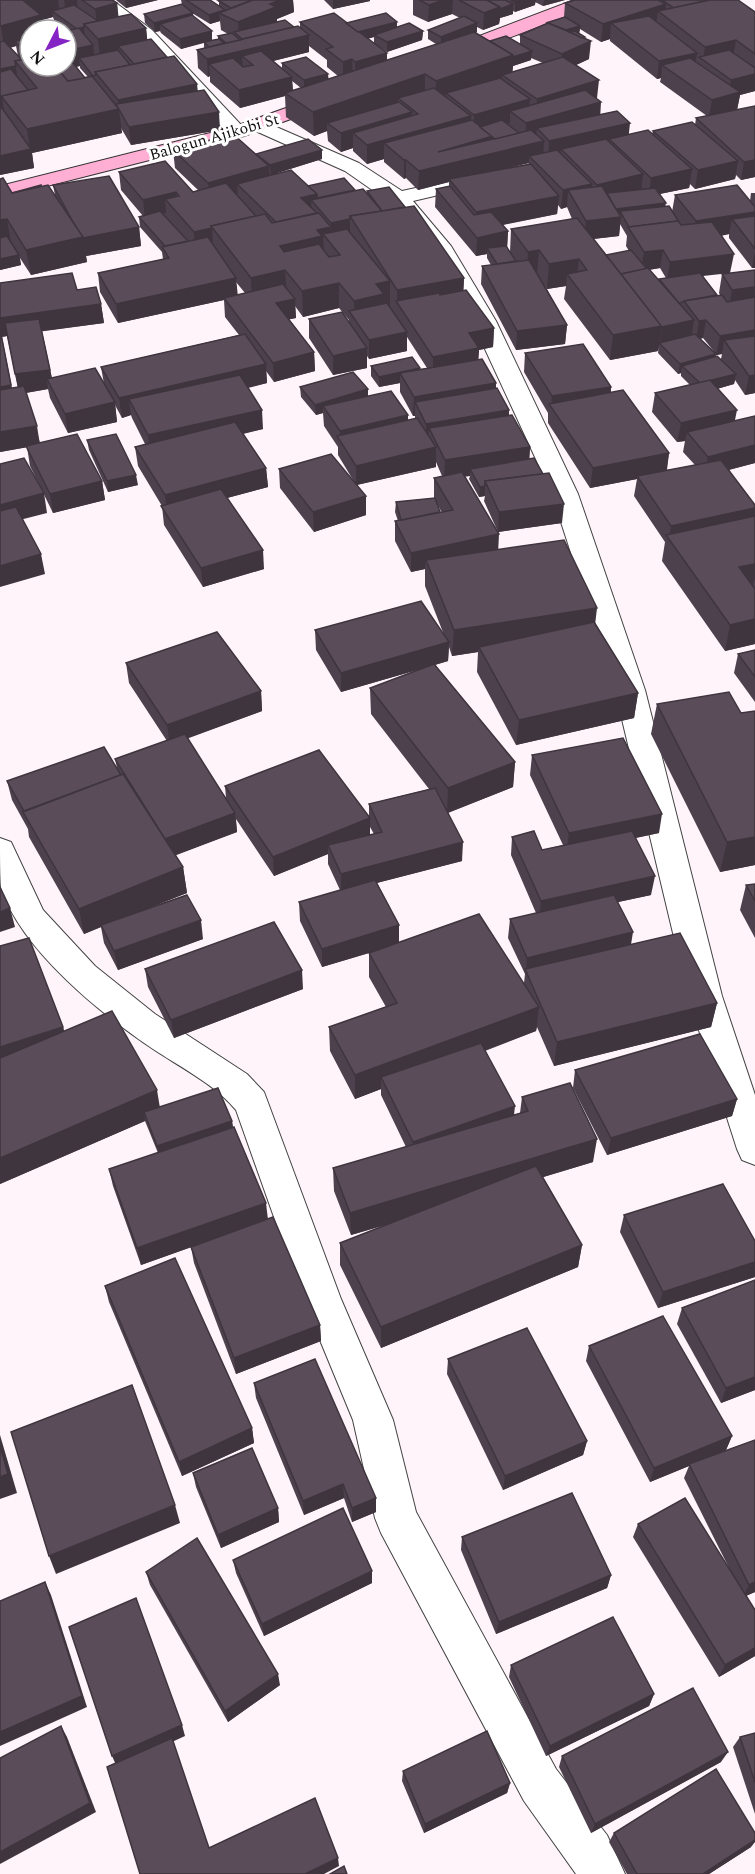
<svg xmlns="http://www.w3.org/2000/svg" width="755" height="1874" font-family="Spectral,serif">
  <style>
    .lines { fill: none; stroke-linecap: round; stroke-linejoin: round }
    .street-casing { stroke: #434343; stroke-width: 2 }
    .secondary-casing { stroke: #323232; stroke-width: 2 }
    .street { fill: #fff; fill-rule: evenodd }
    .secondary { fill: #ffafd4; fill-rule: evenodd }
    .wall { fill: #4d414d; fill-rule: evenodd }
    .shaded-wall { fill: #3f353e }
    .building { fill: #5a4c59; stroke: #3f353e; stroke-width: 1.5 }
    .labels { text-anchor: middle; stroke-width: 6; stroke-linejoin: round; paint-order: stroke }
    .far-street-label { font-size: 16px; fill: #101010; stroke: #fff }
  </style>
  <rect width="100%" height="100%" fill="#fff4fa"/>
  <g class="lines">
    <g class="street-casing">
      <g id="street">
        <path d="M92 0H112L152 30 244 128 247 132 244 136H230L138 38Z"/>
        <path d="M258 119 359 163 402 191 479 174 486 176 490 180 486 184 413 201 451 246 496 321 578 494 645 690 722 996 755 1095V1165L742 1160 737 1149 688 996 615 690 552 494 472 321 431 249 391 203 345 171 251 129 248 125 251 121Z"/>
        <path d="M0 838 11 842 43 910 95 966 155 1014 247 1074 264 1092 341 1299 393 1420 416 1512 556 1769 607 1835 625 1874H576L524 1801 381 1533 375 1518 353 1420 303 1299 236 1110C215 1085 184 1069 156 1051 102 1015 22 951 1 888 0 874 0 853 0 838Z"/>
      </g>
    </g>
    <g class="secondary-casing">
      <g id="secondary">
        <path d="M574 0H600L597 4 454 59H440L437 55 440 51Z"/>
        <path d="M328 93 335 95 338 99 335 103 244 136 0 198V186L230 128Z"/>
      </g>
    </g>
    <use href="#street" class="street"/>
    <use href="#secondary" class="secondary"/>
  </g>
  <g class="wall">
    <path d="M0 0H112L117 3 118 17 146 28 147 40 198 91 220 130 131 145 121 128 122 133 32 153 34 168 0 175ZM53 17 54 20 64 28 30 66V30L42 20ZM16 46 18 56 10 48ZM80 66V68L88 77 85 78 76 67Z"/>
    <path d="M116 0H158L126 8Z"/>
    <path d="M181 0H210L219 6V2L216 0H293L294 12 277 19V22L300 28V22L346 23 397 27 423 31 422 40 387 52 376 45 387 60 436 44 428 39V30L460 18 452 14 428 22 413 15V0H565L543 6 535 2V5L515 12 513 11V14L500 18 499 24 483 30 477 27V32L476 33 490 41 520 44V35L564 17 565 3 575 0H738L755 12V91L740 95 737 110 755 106V177L741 180 736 175 735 179 695 189 690 184 689 188 660 194 665 206 672 212 675 195 750 201 751 193H755V268H752L729 238V234L721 236 703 276 717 295H720L719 293 722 274 755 270V393L745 395 735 380 734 384 717 389 735 421 755 416V463L729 470 755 505V644L725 651 662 561 665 542 634 496 637 479 590 488 548 423V413L524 372 525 353 611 387V393L669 453 667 470 695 465 683 452 685 441 677 442 652 412 655 393 690 385 681 376V373L678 374 658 353 659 346 658 351 610 360 564 299 566 286 547 289 544 284 567 325 565 344 516 350 481 284 482 266 491 265 487 258V254L476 256 435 207 436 189 449 186V182L418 190 406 178 404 179 384 162V159L367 164 353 151V148L341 152 328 141 327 131 314 136 286 117 285 96 240 108 210 82V76L208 77 198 68 197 50 204 48V43L181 49 161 33 160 31 155 32 145 23 144 14 182 4ZM192 13 210 24 220 21 221 30 228 34 218 36V39L212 40V31L193 17ZM580 29 601 42 610 39V41L657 79 661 78 660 82 707 116 696 118 695 125 653 131 652 134H629L600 115 596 98H597L576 65 589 59 585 39 579 33ZM374 37V44L367 39ZM309 46 327 60V67L338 76 329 79 282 63V68L273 61 309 52ZM531 58 543 63 512 72 513 66 531 60ZM292 81 301 88 293 90ZM529 163 528 164 506 168ZM558 205 561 209 567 207 572 219 511 229 510 252 507 247 508 231 503 225 557 214ZM620 224 627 236 626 246 629 251 606 255 593 239 619 236ZM660 268 666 278 659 279V281L649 270ZM703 338 716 354 700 339ZM716 354V355L722 354 721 359 715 357Z"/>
    <path d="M324 0H370V1L333 9Z"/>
    <path d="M173 150 322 159 277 173 308 186 355 190 367 193V191L405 207 464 278 463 291 494 328 493 347 479 350 478 359 496 383V389L509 410V415L530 447 529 459 562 523 498 532 484 501 485 496 479 497 469 479 470 476H465L498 549 595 623 638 693 634 718 516 745 477 672 478 652 452 656 449 647 448 661 435 665 515 762 513 787 448 813 462 861 377 883 399 925V942L524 983 525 974 508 938 510 919 536 913 511 855 512 837 542 850 563 845 530 775 532 755 659 833 636 838 651 895 618 902 631 944 717 1003 711 1027 554 1066 537 1027 536 1031 485 1051 514 1115 520 1113 522 1097 593 1162 543 1177 582 1245 578 1267 381 1348 340 1265V1243L386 1225 351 1235 334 1191 333 1168 406 1147 381 1095V1089L355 1099 330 1051 329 1027 386 1007 369 977V953L322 967 300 921 299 902 340 890 328 864V854L274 876 236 819 237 832 175 855 183 867 187 893 145 909 203 939 118 970 104 943 101 927 84 934 29 837 28 829 12 800 7 781 117 768 115 759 167 741 129 683 126 663 261 691 262 711 187 738 226 798 225 786 369 816V804L429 789 371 714 370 688 424 668 341 692 316 650 315 630 444 635 425 586V569L411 572 395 541V521H398L395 512 396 502 434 498V478L442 476 436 462V467L357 485 366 515 314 532 280 488 279 469 353 480 338 455V447L324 426 323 413 316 415 301 397 300 387 368 396 408 420 415 419V416H413L400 392V383L379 387 371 376V366L420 369 427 368 407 337V351L369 359 367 356V368L333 375 309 338V319L349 322V320L339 308 303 317 295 306 296 318 289 319 314 352 315 371 274 382 266 371 267 383 248 388 263 429 243 434 266 468 268 487 227 498 264 569 203 587 164 525 162 506 138 466 135 447 145 444 132 418 131 415 122 418 115 405 117 422 68 433 50 398 48 389 26 393 40 443 102 481 105 500 53 513 30 466 27 447 0 452V283L77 290 101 304 104 323 42 331 52 378 104 384 101 367 239 335 225 317 224 300 118 323 100 292 98 273 163 259 162 252 140 227 139 217 143 216 121 190 119 172 193 192 198 190 175 168ZM236 282 245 293 237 295ZM7 336 18 387 12 388 2 337ZM436 502 441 511 442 512H440ZM370 827 374 834 370 835Z"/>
    <path d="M0 179 12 193 55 195 53 185 139 227 141 246 86 256 87 262 31 275 20 258 21 265 0 270Z"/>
    <path d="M87 440 138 485 108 492 89 450Z"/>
    <path d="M755 650V702L734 673 738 654Z"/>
    <path d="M657 704 741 713 755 865 720 872 651 734Z"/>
    <path d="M755 884V938L740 910 746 885Z"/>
    <path d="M145 969 303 989 174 1038 148 987Z"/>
    <path d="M63 1027 64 1031 160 1107 232 1121 233 1127 268 1219 320 1325 321 1341 236 1374 194 1263 191 1247 141 1265 113 1186 109 1169 158 1153 145 1121 0 1184Z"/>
    <path d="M575 1070 737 1099 732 1116 607 1155 573 1088Z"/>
    <path d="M624 1215 755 1241V1277L658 1308 620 1232Z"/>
    <path d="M755 1280V1390L721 1403 677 1324 682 1308Z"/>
    <path d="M105 1286 252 1428 254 1443 182 1476 109 1302Z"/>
    <path d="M589 1346 732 1436 726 1450 755 1592 746 1596 755 1610V1656L719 1677 633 1537 638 1524 729 1568 684 1478 689 1466 650 1482 586 1361Z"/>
    <path d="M448 1359 587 1441 583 1455 503 1490 447 1374Z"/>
    <path d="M254 1383 376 1512 352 1522 344 1498 304 1515 256 1398Z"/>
    <path d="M193 1473 278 1508 279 1522 221 1548 196 1487Z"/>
    <path d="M462 1537 611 1575 607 1588 496 1634 461 1550Z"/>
    <path d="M233 1560 372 1583 264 1636 236 1573Z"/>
    <path d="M146 1572 280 1685 228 1722 150 1585Z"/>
    <path d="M511 1665 654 1694 649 1706 546 1756 509 1677Z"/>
    <path d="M755 1733V1814L733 1747 740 1737Z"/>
    <path d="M562 1756 721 1762 591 1833 559 1767Z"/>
    <path d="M403 1771 510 1783 507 1793 424 1833 402 1781Z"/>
    <path d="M614 1833 751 1847 709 1874H627L609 1842Z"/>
  </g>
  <g class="shaded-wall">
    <path d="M27 0H58L60 15 52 11 53 17 42 20 43 30H30V42L15 41 16 46 9 48 4 47 1 26 24 1Z"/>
    <path d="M64 0H77L78 13 67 16Z"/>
    <path d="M125 0H158L126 8Z"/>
    <path d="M280 0H293L294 12 277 19V24L239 36 238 22 235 20Z"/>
    <path d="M333 0H370V1L333 9Z"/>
    <path d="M444 0H453L452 14 428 22 429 5Z"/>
    <path d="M522 0H536L535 5 515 12V2Z"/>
    <path d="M544 0H565L543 6Z"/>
    <path d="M117 3 119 21 97 23 95 9Z"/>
    <path d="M513 4V14L500 18 499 24 483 30 484 13 500 7Z"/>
    <path d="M666 4 664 16 658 11 656 24 611 23 610 39 601 42 603 24Z"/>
    <path d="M225 10 226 16 219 13 220 21 210 24 209 15Z"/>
    <path d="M193 13 194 23 160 24V31L155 32 154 23Z"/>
    <path d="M397 22V31L374 35V37L355 42V32Z"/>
    <path d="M477 23V32L441 46V37Z"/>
    <path d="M580 26 579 36 561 32Z"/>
    <path d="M84 27 85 36 77 29Z"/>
    <path d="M146 28 148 46H118L119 52 100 57 98 39Z"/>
    <path d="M212 31V40L181 49 180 39Z"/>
    <path d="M423 31 422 40 387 52V42Z"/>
    <path d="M309 35V52L253 66V65L242 56 243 68 209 64 210 76 208 77 207 59Z"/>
    <path d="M585 37V44L591 41 589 59 561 72 562 54 575 40Z"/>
    <path d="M736 40 732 63 703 59 705 47Z"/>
    <path d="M93 45 95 63 79 58 80 66 56 71 31 66H66V51Z"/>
    <path d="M532 51 531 60 513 66 512 78 502 75V82L446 93 445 101 435 105 436 81 513 55Z"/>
    <path d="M387 53V71L356 79 355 62Z"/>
    <path d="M697 53 694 70 662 65 661 78 657 79 659 61Z"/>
    <path d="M352 59 353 77 343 80V62Z"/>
    <path d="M16 66 18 84 0 88V69Z"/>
    <path d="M328 74 329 83 304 90V80Z"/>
    <path d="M425 74V98H398V107L327 123V131L314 136 313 112Z"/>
    <path d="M755 74V91L740 95 737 110 709 117 712 100 729 95 731 80Z"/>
    <path d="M292 77 293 94 285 93V96L240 108 239 90Z"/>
    <path d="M599 80 597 98 536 117 537 99Z"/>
    <path d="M197 84 199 102 119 110 122 133 32 153 34 168 0 175V156L30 150 27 129 119 109 118 100Z"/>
    <path d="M2 98 5 116 0 117V99Z"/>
    <path d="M530 99 528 117 510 111V123L474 133V115Z"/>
    <path d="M601 102 600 120 537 128 536 138 525 141 526 123Z"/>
    <path d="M219 112 220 130 131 145 129 127Z"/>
    <path d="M412 112V130L353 133V148L341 152V133Z"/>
    <path d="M471 116 470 134 384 143V159L367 164V145Z"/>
    <path d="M630 123 628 142 609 139 608 146 561 149 560 156 548 159 549 141Z"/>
    <path d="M493 136 492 154 544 141 543 159 529 156V163L452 182 449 179V182L418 190 419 171 438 152Z"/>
    <path d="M322 150V159L271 175 270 165Z"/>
    <path d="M404 160H406V178L404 179Z"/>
    <path d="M755 160V177L741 180 744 162Z"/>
    <path d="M738 161 735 179 695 189 698 170Z"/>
    <path d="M269 166 270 185 237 184 238 194 210 201 208 183Z"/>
    <path d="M692 169 689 188 649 196 651 178Z"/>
    <path d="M643 174 641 193 595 203 597 185Z"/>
    <path d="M592 184 590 202 568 190 567 207 561 209 563 190Z"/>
    <path d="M176 192 178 210 165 199 166 213 145 218 143 200Z"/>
    <path d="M317 194V207L311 200 312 214 301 198Z"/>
    <path d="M559 196 557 214 475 230 476 212Z"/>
    <path d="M666 203 664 213 620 211 619 217H621L619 236 584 240 586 221 613 209Z"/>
    <path d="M755 212V230L732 219 729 234 693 240 696 221Z"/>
    <path d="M7 219 11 244 0 246V220Z"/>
    <path d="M350 219V237L332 242 331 223Z"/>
    <path d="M280 226 331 227V244L323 234 324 254 281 271Z"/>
    <path d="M139 227 141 246 86 256 87 262 31 275 26 250 83 237Z"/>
    <path d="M212 228 213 246 195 251 194 232Z"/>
    <path d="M508 231 507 250 487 248V254L476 256 477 238Z"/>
    <path d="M539 250 537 276 527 277 528 252Z"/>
    <path d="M663 250 660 268 641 271 644 252Z"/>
    <path d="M755 252V268H752Z"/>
    <path d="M734 254 730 273 667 280 670 262Z"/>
    <path d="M19 255 21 265 0 270V259Z"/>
    <path d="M579 259 576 284 567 274 566 286 547 289 549 264Z"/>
    <path d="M285 270 287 295 252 303 251 278Z"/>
    <path d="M236 278 238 297 224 298V300L118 323 116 304Z"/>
    <path d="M464 278 463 303 397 302V290Z"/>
    <path d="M390 281V306L354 318V301L376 284Z"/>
    <path d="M339 283V308L303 317 302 291Z"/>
    <path d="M755 287V305L729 308 732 290Z"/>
    <path d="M295 299 296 318 277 322 276 303Z"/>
    <path d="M101 304 104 323 0 337V318Z"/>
    <path d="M694 320 691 339 660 343 662 327Z"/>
    <path d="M706 320 703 338 696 340 699 321Z"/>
    <path d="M567 325 565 344 516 350 517 331Z"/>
    <path d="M662 326 658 351 610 360 613 335Z"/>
    <path d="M494 328 493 347 479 350 478 367 433 376V357L469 333Z"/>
    <path d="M755 330V348L724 340 722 354 716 355 720 336Z"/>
    <path d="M407 332V351L369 359V340Z"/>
    <path d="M367 348V368L333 375V356Z"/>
    <path d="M314 352 315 371 274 382 273 363Z"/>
    <path d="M716 354 714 364 682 366 681 373 678 374 680 364Z"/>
    <path d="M266 364 267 383 137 414 129 399 131 415 122 418 119 398Z"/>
    <path d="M420 368V378L400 373V383L379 387V377Z"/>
    <path d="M50 370 54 389 47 379 48 389 19 394 15 374Z"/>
    <path d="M736 374 734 384 699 394 701 383Z"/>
    <path d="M755 375V393L745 395 749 376Z"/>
    <path d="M496 383 495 402H415V416H413L414 397Z"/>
    <path d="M11 385 15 405 0 407V387Z"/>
    <path d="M611 387 609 406H551L552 396Z"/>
    <path d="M368 389V400L323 406V413L316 415 315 405Z"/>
    <path d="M115 402 117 422 68 433 65 414Z"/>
    <path d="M262 410 263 429 150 455 148 435Z"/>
    <path d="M509 410 508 429 429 428 428 442 426 443V424Z"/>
    <path d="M737 410 733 430 687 432 685 441 677 442 681 423Z"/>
    <path d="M408 415V434L340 440V431Z"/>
    <path d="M37 426 40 445 0 452V432Z"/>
    <path d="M755 445V463L704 476 708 457Z"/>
    <path d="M436 447V467L356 485V466Z"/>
    <path d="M530 447 529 466 470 469V476L444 480 445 460Z"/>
    <path d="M669 453 666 473 637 476V479L590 488 593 468Z"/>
    <path d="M266 468 268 487 167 514 165 495Z"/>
    <path d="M136 475 138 485 108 492 107 481Z"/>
    <path d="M102 481 105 500 53 513 50 494Z"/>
    <path d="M485 486V496L479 497 480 487Z"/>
    <path d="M44 493 47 513 0 525V505Z"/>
    <path d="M366 496V515L314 532 313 512Z"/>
    <path d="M564 504 562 523 498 532 499 512Z"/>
    <path d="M755 508V517L669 538 671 526Z"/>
    <path d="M499 534 498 554 426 560 425 569 411 572V553Z"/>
    <path d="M263 550 264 569 203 587 201 568Z"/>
    <path d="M41 554 45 574 0 587V566Z"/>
    <path d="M755 564V581L754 579 752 590 739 567Z"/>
    <path d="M597 608 594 634 479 647 478 652 452 656 454 630Z"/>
    <path d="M755 619V644L725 651 730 625Z"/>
    <path d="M449 642 448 661 341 692V673Z"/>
    <path d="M261 691 262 711 170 745 167 725Z"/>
    <path d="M638 693 634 718 516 745 519 720Z"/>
    <path d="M515 762 513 787 447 813 448 788Z"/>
    <path d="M235 813 237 832 166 859 163 840Z"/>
    <path d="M662 814 659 833 566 852 569 833Z"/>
    <path d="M370 818V837L328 845V854L274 876 273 857Z"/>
    <path d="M755 837V865L720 872 727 842Z"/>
    <path d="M463 842 462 861 341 892V874Z"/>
    <path d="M183 867 187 893 102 927 101 925V927L84 934 79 909Z"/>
    <path d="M655 876 651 895 539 919 541 901Z"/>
    <path d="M10 908 15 927 0 932V912Z"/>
    <path d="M201 920 203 939 118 970 114 951Z"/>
    <path d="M399 925V944L322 967V949Z"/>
    <path d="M633 932 630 951 526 970 527 958Z"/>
    <path d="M302 970 303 989 174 1038 171 1020Z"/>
    <path d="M717 1003 711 1027 554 1066 557 1042Z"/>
    <path d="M539 1007 536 1031 386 1087 381 1077V1089L355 1099V1075Z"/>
    <path d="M63 1027 69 1051 0 1074V1047Z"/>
    <path d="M157 1090 161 1114 144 1112 145 1121 0 1184V1158Z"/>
    <path d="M737 1099 732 1116 607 1155 611 1138Z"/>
    <path d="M515 1106 513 1124 412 1159 413 1142Z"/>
    <path d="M232 1121 233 1131 159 1155 157 1146Z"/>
    <path d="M597 1139 593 1162 351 1235 350 1213Z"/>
    <path d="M266 1203 268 1220 141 1265 137 1248Z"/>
    <path d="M582 1245 578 1267 381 1348V1327Z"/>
    <path d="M755 1262V1277L658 1308 663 1292Z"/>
    <path d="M320 1325 321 1341 236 1374 234 1358Z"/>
    <path d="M755 1377V1390L721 1403 726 1388Z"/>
    <path d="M252 1428 254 1443 182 1476 179 1462Z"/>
    <path d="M0 1435 17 1493 0 1499Z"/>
    <path d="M732 1436 726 1450 689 1464V1466L650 1482 654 1468Z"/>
    <path d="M587 1441 583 1455 503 1490 505 1476Z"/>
    <path d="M343 1484 344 1498 304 1515 303 1501Z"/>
    <path d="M376 1498V1512L352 1522V1508Z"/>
    <path d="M175 1505 180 1523 56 1574 49 1556Z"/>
    <path d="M278 1508 279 1522 221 1548 218 1535Z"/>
    <path d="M372 1571V1583L264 1636 262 1624Z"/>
    <path d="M611 1575 607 1588 496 1634 499 1622Z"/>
    <path d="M45 1582 51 1595 87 1707 0 1746V1732Z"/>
    <path d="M755 1582V1592L743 1597 749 1585Z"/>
    <path d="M755 1648V1656L719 1677 725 1665Z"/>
    <path d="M278 1674 280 1685 228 1722 225 1711Z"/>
    <path d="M654 1694 649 1706 546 1756 550 1746Z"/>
    <path d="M182 1725 185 1736 117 1767 112 1756Z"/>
    <path d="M61 1726 67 1737 96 1812 0 1864V1852Z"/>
    <path d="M728 1752 721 1762 591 1833 595 1824Z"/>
    <path d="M510 1783 507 1793 424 1833 425 1824Z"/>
    <path d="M755 1840V1842L751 1847 709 1874H703Z"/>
    <path d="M338 1858 339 1866 324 1874H305Z"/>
  </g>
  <g class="building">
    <path d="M0 0H27L24 1 41 15 1 26 0 25Z"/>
    <path d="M82 0H112L117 3 95 9Z"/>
    <path d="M186 0H210L225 10 209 15Z"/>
    <path d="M220 0H253L231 8 219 1Z"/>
    <path d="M253 0H280L270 4 276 7 238 22 219 13Z"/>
    <path d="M419 0H444L429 5Z"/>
    <path d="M459 0H487L500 7 484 13Z"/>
    <path d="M487 0H505L513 4 500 9V7Z"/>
    <path d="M511 0H522L515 2Z"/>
    <path d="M575 0H658L666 4 603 24 565 3Z"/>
    <path d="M662 0H710L674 8Z"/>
    <path d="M710 0H738L755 12V54L736 40 705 47 658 11Z"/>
    <path d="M182 4 193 13 154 23 144 14Z"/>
    <path d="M74 5 98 21 84 24V27L77 29 52 11Z"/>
    <path d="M334 13 387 53 355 62 352 59 343 62 326 49 333 47 300 22Z"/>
    <path d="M386 13 397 22 358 32 346 23Z"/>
    <path d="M131 14 146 28 98 39 84 24Z"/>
    <path d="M192 15 212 31 180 39 160 24Z"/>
    <path d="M464 16 477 23 441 37 428 30Z"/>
    <path d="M649 16 697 53 659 61 611 23Z"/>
    <path d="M565 17 580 26 566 30 548 23H546Z"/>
    <path d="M285 20 294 27 242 39 234 32Z"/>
    <path d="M409 23 423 31 387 42 374 35Z"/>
    <path d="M548 23 591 41 562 54 520 35Z"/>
    <path d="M298 26 309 35 207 59 197 50Z"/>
    <path d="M65 28 68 30H56Z"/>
    <path d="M79 28 93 45 66 51V31Z"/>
    <path d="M575 31 585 37 582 38 570 32Z"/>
    <path d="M474 32 513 55 436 81 425 74 313 112 285 93Z"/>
    <path d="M232 33 240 40 226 43 218 36Z"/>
    <path d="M506 36 532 51 513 57V55L490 41Z"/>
    <path d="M30 38V58H29L15 41Z"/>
    <path d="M151 39 167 57 134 64 118 46Z"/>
    <path d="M219 39 224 43 209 47 204 42Z"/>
    <path d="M4 41 22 60 15 61 16 66 0 69V42Z"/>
    <path d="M118 50 130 65 95 72 96 75 93 76 79 58Z"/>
    <path d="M729 50 755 68V74L731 80 699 57Z"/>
    <path d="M261 51 292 77 239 90 209 64 233 58 243 67 253 65 242 56Z"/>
    <path d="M174 56 197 84 118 100 95 72Z"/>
    <path d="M306 57 328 74 304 80 282 63Z"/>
    <path d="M563 57 599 80 537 99 502 75Z"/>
    <path d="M30 58V66H55L68 81 92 76 119 109 27 129 1 96 37 88 15 61Z"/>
    <path d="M690 58 740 92 712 100 662 65Z"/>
    <path d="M73 63 85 78 68 81 56 67 66 66V64Z"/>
    <path d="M11 69 28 90 1 96 2 98 0 99V72Z"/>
    <path d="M500 78 530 99 474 115 446 93Z"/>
    <path d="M434 88 471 116 367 145 353 133 418 114 398 98Z"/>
    <path d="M204 90 219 112 129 127 116 104Z"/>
    <path d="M585 90 601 102 526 123 510 111Z"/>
    <path d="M399 102 412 112 341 133 327 123Z"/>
    <path d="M755 106V160L744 162 696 118Z"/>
    <path d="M0 108H2L31 149 0 156Z"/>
    <path d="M617 111 630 123 549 141 537 128Z"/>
    <path d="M472 120 493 136 438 152 531 130 544 141 419 171 406 160H404L384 143Z"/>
    <path d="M502 120 519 133 495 139 480 127Z"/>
    <path d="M692 122 738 161 698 170 653 131Z"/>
    <path d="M648 130 692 169 651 178 609 139Z"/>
    <path d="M233 134 269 166 208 183 173 150Z"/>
    <path d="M308 139 322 150 270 165 256 154Z"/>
    <path d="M606 139 643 174 597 185 561 149Z"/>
    <path d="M557 150 592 184 563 190 529 156Z"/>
    <path d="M165 161 193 192 226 183 256 216 211 226 212 228 194 232 165 199 179 196 176 192 143 200 119 172Z"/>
    <path d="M531 164 559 196 476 212 449 179Z"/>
    <path d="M291 170 317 194 301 198 317 213 276 222 237 184Z"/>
    <path d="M109 176 139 227 83 238 73 222 53 185Z"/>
    <path d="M3 178 12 193 48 185 83 237 26 250 7 219 0 220V179Z"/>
    <path d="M344 178 355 190 317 198V194L308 186Z"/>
    <path d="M41 185V186L12 193Z"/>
    <path d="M737 185 755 207V212L696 221 675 195Z"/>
    <path d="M450 186 474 215 491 212 508 231 477 238 436 189Z"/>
    <path d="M602 186 621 217 586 221 568 190Z"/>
    <path d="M389 187 405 207 382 211 367 191Z"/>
    <path d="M655 188 666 203 616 209 607 193Z"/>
    <path d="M363 189 382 211 350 216V219L331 223 311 200Z"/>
    <path d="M414 206 464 278 397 290 350 216Z"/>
    <path d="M669 206 679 222 678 221 629 227 620 211Z"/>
    <path d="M160 211 188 241 165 246 139 217Z"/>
    <path d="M319 213 331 227 317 230 322 236 280 246 284 252 319 244 329 257 340 255 323 234 347 229 390 281 376 284 384 294 354 301 339 283 302 291 285 270 251 278 211 226 265 214 272 223Z"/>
    <path d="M755 216V249L732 219Z"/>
    <path d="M577 218 662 326 613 335 567 274 587 270 579 259 549 264 539 250 528 252 511 229Z"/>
    <path d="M678 221 681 225 712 222 734 254 670 262 663 250 644 252 628 227Z"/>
    <path d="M7 236 19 255 0 259V238Z"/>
    <path d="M208 237 236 278 116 304 98 273 169 258 162 247Z"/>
    <path d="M506 246 516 261 497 264 487 248Z"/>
    <path d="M631 250 647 269 621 274 606 255Z"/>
    <path d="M529 260 567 325 517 331 482 266Z"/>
    <path d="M648 268 694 320 662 327 621 274Z"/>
    <path d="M755 270V287L732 290 722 274Z"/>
    <path d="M72 273 77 290 96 287 101 304 0 318V283Z"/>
    <path d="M700 273 717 295 684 301 683 302 679 303 659 279Z"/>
    <path d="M283 284 295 299 276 303 314 352 273 363 224 298Z"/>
    <path d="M466 290 494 328 469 333 479 348 433 357 396 301 439 293 440 295Z"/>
    <path d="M722 295 727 302 755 297V330L720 336 706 320 699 321 684 301Z"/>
    <path d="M387 303 407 332 369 340 349 311Z"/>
    <path d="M342 312 367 348 333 356 309 319Z"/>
    <path d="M39 319 50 370 15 374 5 323Z"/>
    <path d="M0 329 11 385 0 387Z"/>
    <path d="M245 334 266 364 119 398 101 367Z"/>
    <path d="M695 334 716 354 680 364 659 343Z"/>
    <path d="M755 336V375L749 376 724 340Z"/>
    <path d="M583 344 611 387 552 396 525 353Z"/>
    <path d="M717 356 736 374 700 383 682 366Z"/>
    <path d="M412 357 420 368 379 377 371 366Z"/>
    <path d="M482 359 496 383 414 397 400 373Z"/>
    <path d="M95 368 115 402 65 414 47 379Z"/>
    <path d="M353 372 368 389 315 405 300 387Z"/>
    <path d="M240 375 262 410 148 435 129 399Z"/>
    <path d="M710 380 737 410 681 423 655 393Z"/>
    <path d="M24 386 37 426 0 432V390Z"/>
    <path d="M497 388 509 410 426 424 415 402Z"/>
    <path d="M623 390 669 453 593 468 549 404Z"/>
    <path d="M391 391 408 415 340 431 323 406Z"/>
    <path d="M512 415 530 447 445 460 429 428Z"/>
    <path d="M755 416V445L708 457 687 432Z"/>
    <path d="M417 418 436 447 356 466 337 436Z"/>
    <path d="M235 422 266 468 165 495 135 447Z"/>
    <path d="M77 434 102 481 50 494 26 446Z"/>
    <path d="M116 434 136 475 107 481 87 440Z"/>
    <path d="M331 454 366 496 313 512 279 469Z"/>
    <path d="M24 458 44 493 0 505V464Z"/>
    <path d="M534 458 543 474 485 481V486L480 487 470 469Z"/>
    <path d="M721 460 755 505V508L671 526 637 476Z"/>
    <path d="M462 472 499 534 411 553 395 521 453 510 434 478Z"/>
    <path d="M549 473 564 504 499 512 485 481Z"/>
    <path d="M221 489 263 550 201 568 161 506Z"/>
    <path d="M435 498 440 512 401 520 396 502Z"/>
    <path d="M16 507 41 554 0 566V511Z"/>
    <path d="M755 516V564L739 567 755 589V619L730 625 666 535Z"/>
    <path d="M564 540 597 608 454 630 426 560Z"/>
    <path d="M421 601 449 642 341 673 315 630Z"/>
    <path d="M594 622 638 693 519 720 479 647Z"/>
    <path d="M217 632 261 691 167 725 126 663Z"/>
    <path d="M755 650V677L738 654Z"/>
    <path d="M434 664 515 762 448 788 370 688Z"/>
    <path d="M729 692 741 713 755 711V837L727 842 657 704Z"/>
    <path d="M185 734 235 813 165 839 115 759Z"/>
    <path d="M623 738 662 814 569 833 532 755Z"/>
    <path d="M104 747 121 775 24 811 7 781Z"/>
    <path d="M319 750 370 818 273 857 225 786Z"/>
    <path d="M123 774 183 867 79 909 23 812Z"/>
    <path d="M435 788 463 842 341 874 328 845 382 832 369 804Z"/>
    <path d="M534 831 542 850 632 831 655 876 541 901 512 837Z"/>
    <path d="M375 880 399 925 322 949 299 902Z"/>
    <path d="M755 884V901L746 885Z"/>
    <path d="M0 887 10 908 0 912Z"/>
    <path d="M187 895 201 920 114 951 101 925Z"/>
    <path d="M614 895 633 932 527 958 510 919Z"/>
    <path d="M479 914 539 1007 355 1075 329 1027 397 1003 369 953Z"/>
    <path d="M274 922 302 970 171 1020 145 969Z"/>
    <path d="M680 933 717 1003 557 1042 525 969Z"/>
    <path d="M29 938 63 1027 0 1047V946Z"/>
    <path d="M112 1011 157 1090 0 1158V1058Z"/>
    <path d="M700 1034 737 1099 611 1138 575 1070Z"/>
    <path d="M481 1043 515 1106 413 1142 381 1077Z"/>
    <path d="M570 1083 597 1139 350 1213 333 1168 528 1111 522 1097Z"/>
    <path d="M218 1088 232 1121 157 1146 144 1112Z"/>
    <path d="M234 1127 266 1203 137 1248 109 1169Z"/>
    <path d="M536 1166 582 1245 381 1327 340 1243Z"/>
    <path d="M723 1184 755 1241V1262L663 1292 624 1215Z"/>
    <path d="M273 1217 320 1325 234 1358 191 1247Z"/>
    <path d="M175 1258 252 1428 179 1462 105 1286Z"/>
    <path d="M755 1280V1377L726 1388 682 1308Z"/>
    <path d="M663 1316 732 1436 654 1468 589 1346Z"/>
    <path d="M527 1328 587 1441 505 1476 448 1359Z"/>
    <path d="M315 1359 376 1498 352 1508 343 1484 303 1501 254 1383Z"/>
    <path d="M132 1385 175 1505 49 1556 11 1432Z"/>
    <path d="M755 1440V1582L749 1585 689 1464Z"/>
    <path d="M0 1446 8 1474 0 1477Z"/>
    <path d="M252 1448 278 1508 218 1535 193 1473Z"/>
    <path d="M572 1493 611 1575 499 1622 462 1537Z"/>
    <path d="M685 1498 755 1610V1648L725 1665 638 1524Z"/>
    <path d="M343 1508 372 1571 262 1624 233 1560Z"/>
    <path d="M197 1538 278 1674 225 1711 146 1572Z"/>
    <path d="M45 1582 82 1696 0 1732V1601Z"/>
    <path d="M136 1598 182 1725 112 1756 69 1627Z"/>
    <path d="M613 1617 654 1694 550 1746 511 1665Z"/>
    <path d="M693 1688 728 1752 595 1824 562 1756Z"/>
    <path d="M61 1726 90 1803 0 1852V1758Z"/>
    <path d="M487 1731 510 1783 425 1824 403 1771Z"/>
    <path d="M755 1733V1782L740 1737Z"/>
    <path d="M172 1738 209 1848 315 1798 338 1858 305 1874H140L107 1767Z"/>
    <path d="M716 1769 755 1833V1840L703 1874H637L614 1833Z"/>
    <path d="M344 1866 347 1874H330Z"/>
  </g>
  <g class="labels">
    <g class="far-street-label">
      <text transform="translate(214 136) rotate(-16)" y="6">Balogun Ajikobi St</text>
    </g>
  </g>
  <g transform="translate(48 48) rotate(228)"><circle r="28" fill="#ffffff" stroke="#9f9f9f" stroke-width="1.5"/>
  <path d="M0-4.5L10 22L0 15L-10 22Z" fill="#8524c5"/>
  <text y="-9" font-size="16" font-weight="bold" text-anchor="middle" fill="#101010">N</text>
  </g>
</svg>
